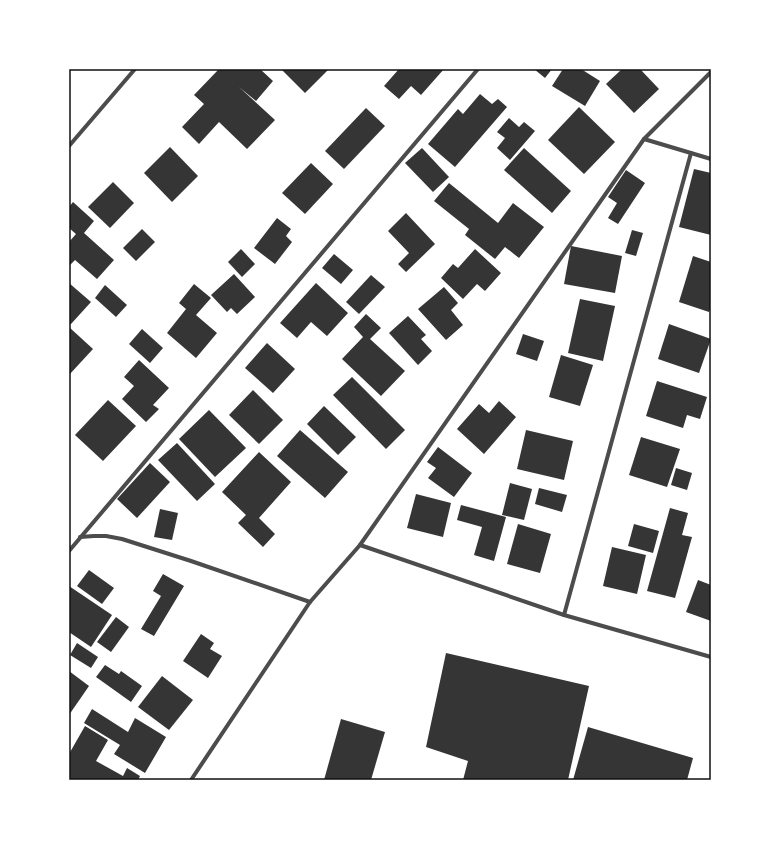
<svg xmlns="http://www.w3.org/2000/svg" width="780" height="849" font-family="Helvetica,sans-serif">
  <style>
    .building { fill: #353535 }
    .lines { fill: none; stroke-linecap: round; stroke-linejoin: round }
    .minor { stroke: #4c4c4c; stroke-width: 4 }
    .neatline { fill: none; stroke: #111; stroke-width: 1.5 }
  </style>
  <rect width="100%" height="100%" fill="#fff"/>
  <g class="building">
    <path d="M219 69H260L273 81 256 101 239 87 275 120 247 149 219 122 199 144 182 127 204 104 194 95Z"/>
    <path d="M281 69H329L305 93Z"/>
    <path d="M399 69H444L421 95 411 86 399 99 384 86Z"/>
    <path d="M534 69H552L545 78Z"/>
    <path d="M563 69H581L600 81 585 106 552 86Z"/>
    <path d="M622 69H640L659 89 634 113 606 84Z"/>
    <path d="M480 94 492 104 498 99 507 107 455 167 428 144 458 109 463 114Z"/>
    <path d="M579 107 615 142 584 174 548 140Z"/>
    <path d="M366 108 385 126 344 169 325 151Z"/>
    <path d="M509 118 519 127 524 122 535 131 510 160 497 148 505 138 497 132Z"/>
    <path d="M170 147 198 176 172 202 144 173Z"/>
    <path d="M422 148 449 177 433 192 405 163Z"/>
    <path d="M524 148 571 191 552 213 504 170Z"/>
    <path d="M311 163 333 184 305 214 282 193Z"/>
    <path d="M694 169 711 173V235L679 227Z"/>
    <path d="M626 170 645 183 618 224 608 218 617 203 608 197Z"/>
    <path d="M113 182 134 203 110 228 88 207Z"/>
    <path d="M449 183 498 223 513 203 544 227 519 258 505 247 495 259 465 235 469 229 434 201Z"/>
    <path d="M73 202 94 221 84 233 114 260 97 279 75 260 69 266V242L76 234 69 228V207Z"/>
    <path d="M406 213 435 244 406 272 398 264 409 253 388 231Z"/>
    <path d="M277 218 291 229 286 236 292 242 275 264 254 248Z"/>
    <path d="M142 229 155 242 136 261 123 248Z"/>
    <path d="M632 230 643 233 636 256 625 253Z"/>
    <path d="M571 246 622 256 615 293 564 284Z"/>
    <path d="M241 249 255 264 242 277 228 262Z"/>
    <path d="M475 249 501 273 485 291 477 284 463 299 441 278 453 264 458 268Z"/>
    <path d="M334 254 353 270 341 284 322 268Z"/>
    <path d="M693 256 711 262V307L709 312 679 302Z"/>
    <path d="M234 274 255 297 237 314 231 308 227 312 211 295Z"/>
    <path d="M371 275 385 287 359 314 346 302Z"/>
    <path d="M69 283 91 302 71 324 69 323Z"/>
    <path d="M316 283 348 313 327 336 311 322 297 338 280 323Z"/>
    <path d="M194 284 211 298 196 315 217 333 196 358 167 333 186 309 179 303Z"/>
    <path d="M105 285 127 305 116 317 95 298Z"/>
    <path d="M444 287 458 303 451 310 463 325 446 340 418 309Z"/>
    <path d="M580 299 615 306 603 361 568 353Z"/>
    <path d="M366 314 381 328 370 339 405 371 381 396 342 359 363 337 354 327Z"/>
    <path d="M408 316 426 335 421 339 432 351 418 365 389 333Z"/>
    <path d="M669 324 711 339 699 373 658 359Z"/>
    <path d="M69 327 93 349 69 375Z"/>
    <path d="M142 329 163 348 150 363 129 344Z"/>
    <path d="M523 334 544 341 537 361 516 354Z"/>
    <path d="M267 343 295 369 273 393 245 368Z"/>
    <path d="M561 355 593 365 580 406 549 397Z"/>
    <path d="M139 360 169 388 153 405 159 409 146 422 122 399 134 386 124 377Z"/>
    <path d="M352 377 405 430 386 449 333 395Z"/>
    <path d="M657 381 707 397 700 419 687 415 683 428 646 416Z"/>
    <path d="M253 390 283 420 259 444 229 415Z"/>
    <path d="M108 400 136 426 103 461 75 435Z"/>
    <path d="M499 401 516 417 484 454 457 429 479 404 489 413Z"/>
    <path d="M324 406 356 437 338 455 307 424Z"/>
    <path d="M209 410 246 448 215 477 179 439Z"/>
    <path d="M300 430 348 472 325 498 277 456Z"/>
    <path d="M526 430 573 441 564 480 517 469Z"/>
    <path d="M641 437 680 449 667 487 629 475Z"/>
    <path d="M177 443 215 484 197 501 158 460Z"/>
    <path d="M438 447 472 473 454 497 428 478 436 468 427 462Z"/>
    <path d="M259 452 291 482 259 518 275 534 263 547 238 523 246 515 222 492Z"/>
    <path d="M150 463 170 482 137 518 117 499Z"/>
    <path d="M676 468 692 473 687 490 671 485Z"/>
    <path d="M510 483 532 489 524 520 502 515Z"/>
    <path d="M539 488 567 495 562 512 535 504Z"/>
    <path d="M416 494 451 503 443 537 407 528Z"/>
    <path d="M461 505 506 517 494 561 474 555 482 527 457 520Z"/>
    <path d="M670 508 688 513 682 535 692 537 675 598 647 591Z"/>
    <path d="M160 509 178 513 172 540 154 537Z"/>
    <path d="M518 524 551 534 540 573 507 564Z"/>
    <path d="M634 524 659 531 653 553 628 546Z"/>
    <path d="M612 547 646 555 637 594 603 586Z"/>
    <path d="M89 570 114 588 102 604 77 586Z"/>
    <path d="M163 574 184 586 154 636 141 629 161 596 153 591Z"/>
    <path d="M698 580 711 585V621L686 612Z"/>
    <path d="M69 586 112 615 91 647 69 632Z"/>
    <path d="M116 617 129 627 111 652 97 642Z"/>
    <path d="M201 634 214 643 210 649 222 656 208 678 183 661Z"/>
    <path d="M77 643 98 657 91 668 70 655Z"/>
    <path d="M446 653 589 686 568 780H463L468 761 426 747Z"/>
    <path d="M105 665 119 674 121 671 142 686 131 702 96 677Z"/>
    <path d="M69 671 89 686 69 715Z"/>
    <path d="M162 676 193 700 169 730 138 707Z"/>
    <path d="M92 709 128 732 135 718 166 737 145 773 114 754 120 745 84 723Z"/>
    <path d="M341 719 385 732 371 780H324Z"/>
    <path d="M85 726 108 740 96 761 123 776 127 768 140 776 138 780H69V754Z"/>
    <path d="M588 727 693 758 687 780H573Z"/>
  </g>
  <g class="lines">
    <g class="minor">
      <path d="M644 139 711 159"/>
      <path d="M69 146 135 69"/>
      <path d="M80 537 94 536H106L122 539 191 561 310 602"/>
      <path d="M360 545 564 615 711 657"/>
      <path d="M69 551 478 69"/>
      <path d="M564 615 691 153"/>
      <path d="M191 780 310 602 360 545 644 139 711 72"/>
    </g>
  </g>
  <rect width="780" height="849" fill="none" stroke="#ffffff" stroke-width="140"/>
  <rect x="70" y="70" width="640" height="709" class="neatline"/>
</svg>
